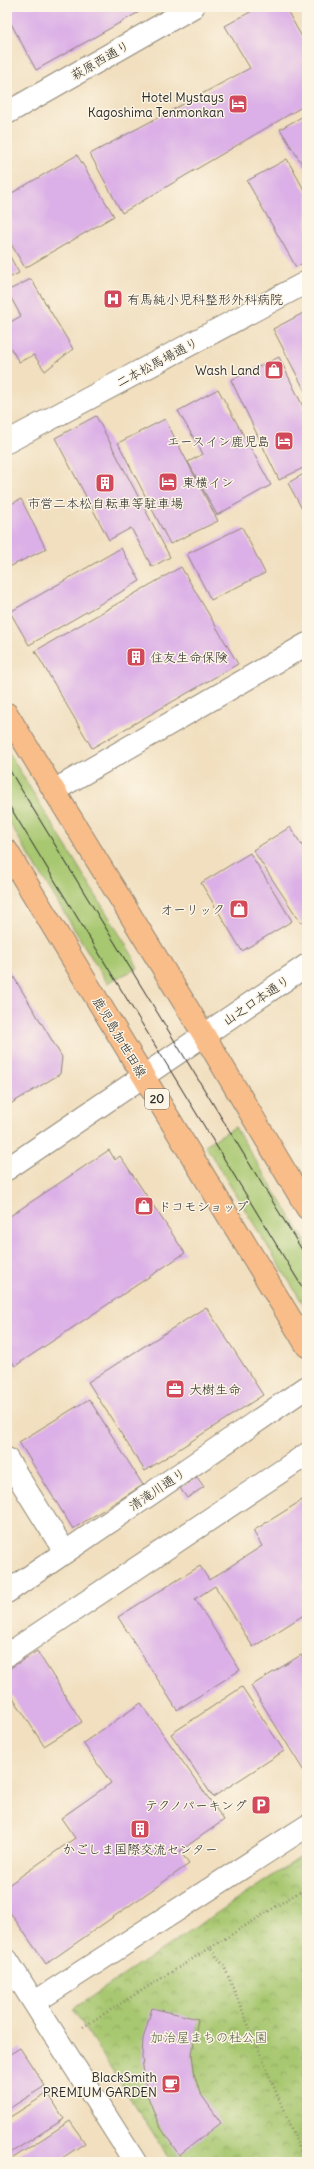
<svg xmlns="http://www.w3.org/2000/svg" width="314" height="2169" font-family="Delius,'Klee One',sans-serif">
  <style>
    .grass { fill: #a7c770; stroke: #69794e }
    .park { fill: url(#park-crowns); stroke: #69794e }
    .building { fill: #dbafe7 }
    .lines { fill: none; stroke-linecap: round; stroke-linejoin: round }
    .minor-casing { stroke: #8e8575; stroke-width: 24 }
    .tertiary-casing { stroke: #8e8575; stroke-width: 24 }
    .primary-casing { stroke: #8e8575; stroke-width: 24 }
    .path { stroke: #8e8575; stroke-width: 2.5; stroke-dasharray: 1 3; stroke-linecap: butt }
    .minor { stroke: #fff; stroke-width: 22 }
    .tertiary { stroke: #fff; stroke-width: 22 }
    .primary { stroke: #f9bd89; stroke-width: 22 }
    .tram { stroke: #2b2b2b; stroke-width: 1 }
    .labels { text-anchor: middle; stroke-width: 3; stroke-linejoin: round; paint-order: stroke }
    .shield { fill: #fcf5e5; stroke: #6a6863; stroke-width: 1 }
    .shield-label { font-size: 12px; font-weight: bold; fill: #2b2b2b }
    .street-label { font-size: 13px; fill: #2b2b2b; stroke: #fcf5e5 }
    .poi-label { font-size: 13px; fill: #2b2b2b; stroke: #fcf5e5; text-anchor: end }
    .park-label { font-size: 13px; fill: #505a40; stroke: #fcf5e5 }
  </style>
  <defs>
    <pattern id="park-crowns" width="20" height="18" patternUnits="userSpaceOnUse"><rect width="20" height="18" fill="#a7c770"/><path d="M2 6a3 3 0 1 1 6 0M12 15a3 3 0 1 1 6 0" fill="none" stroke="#88a25c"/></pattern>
  </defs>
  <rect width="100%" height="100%" fill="#fcf5e5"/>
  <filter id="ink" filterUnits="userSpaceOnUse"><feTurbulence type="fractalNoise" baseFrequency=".025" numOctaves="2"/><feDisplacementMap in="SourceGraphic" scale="8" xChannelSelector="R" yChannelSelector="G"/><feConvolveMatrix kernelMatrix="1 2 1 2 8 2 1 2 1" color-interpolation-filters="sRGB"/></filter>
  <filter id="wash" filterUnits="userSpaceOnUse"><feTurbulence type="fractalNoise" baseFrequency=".012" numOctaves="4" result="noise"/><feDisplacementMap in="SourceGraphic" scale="16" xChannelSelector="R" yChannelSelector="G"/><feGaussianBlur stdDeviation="0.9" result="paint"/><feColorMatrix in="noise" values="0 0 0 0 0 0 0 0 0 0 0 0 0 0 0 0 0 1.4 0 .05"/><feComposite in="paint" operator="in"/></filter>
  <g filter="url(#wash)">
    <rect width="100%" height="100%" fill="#f1dfbf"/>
    <g class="grass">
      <path d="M7 750 131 953 138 968 107 983 7 819Z"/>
      <path d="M235 1127 307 1244V1310L205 1145Z"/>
    </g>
    <path class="park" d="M307 1853V2162H171L73 2009Z"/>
    <g id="blocks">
      <g class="building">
        <path d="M7 7H148L36 70 7 16Z"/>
        <path d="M259 7H285L307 46V104L122 213 90 154 250 68 225 26Z"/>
        <path d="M307 114V172L280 129Z"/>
        <path d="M77 155 114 216 25 268 7 237V196Z"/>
        <path d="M287 159 307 195V261L296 267 247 181Z"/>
        <path d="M7 251 19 273 7 279Z"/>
        <path d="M31 279 73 349 45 371 34 355 19 362 7 342V324L21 316 7 291Z"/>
        <path d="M307 311V390L305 391 273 329Z"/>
        <path d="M279 357 307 415V466L279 480 231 380Z"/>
        <path d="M218 389 271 485 217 515 188 462 203 454 178 411Z"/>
        <path d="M96 416 170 557 152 567 131 528 109 540 55 438Z"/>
        <path d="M165 419 218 521 170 544 118 443Z"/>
        <path d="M307 472V518L288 483Z"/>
        <path d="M21 499 46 549 7 568V506Z"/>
        <path d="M242 527 265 573 211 600 187 554Z"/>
        <path d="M121 548 140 581 29 645 10 612Z"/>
        <path d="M181 567 238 664 92 748 35 651Z"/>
        <path d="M290 827 307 853V919L301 923 253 850Z"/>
        <path d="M250 853 292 921 242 951 201 883Z"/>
        <path d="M7 966 62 1057 60 1074 7 1106Z"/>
        <path d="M109 1150 115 1160 120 1156 185 1253 15 1366 7 1354V1218Z"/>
        <path d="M206 1307 263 1395 145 1471 88 1382Z"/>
        <path d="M89 1399 143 1485 73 1529 19 1442Z"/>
        <path d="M197 1477 204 1487 187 1498 180 1488Z"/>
        <path d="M307 1497V1613L253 1647 215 1586 195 1599 240 1670 177 1710 118 1617 200 1566 209 1580 262 1546 253 1531Z"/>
        <path d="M37 1651 82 1722 44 1746 7 1688V1670Z"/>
        <path d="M301 1655 307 1664V1776L251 1686Z"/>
        <path d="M242 1687 284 1751 213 1797 171 1734Z"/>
        <path d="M141 1703 224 1820 180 1851 189 1864 46 1964 7 1908V1886L75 1838 61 1818 111 1783 83 1743Z"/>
        <path d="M152 2008 198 2019 192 2054 195 2077 200 2093 221 2123 179 2155 159 2125 146 2092 142 2058 143 2039Z"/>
        <path d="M20 2048 45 2086 7 2110V2056Z"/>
        <path d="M48 2093 64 2119 7 2155V2119Z"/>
        <path d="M70 2121 85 2143 56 2162H7Z"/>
      </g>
    </g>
  </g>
  <g filter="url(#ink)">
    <use href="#blocks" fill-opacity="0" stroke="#8e8575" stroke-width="1"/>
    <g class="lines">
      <g class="minor-casing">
        <g id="minor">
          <path d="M7 113 193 7"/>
          <path d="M55 790 307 644"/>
          <path d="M7 1459 65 1552"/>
          <path d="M7 1592 307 1387"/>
          <path d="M7 1655 307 1454"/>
          <path d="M35 2002 307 1826"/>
        </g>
      </g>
      <g class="tertiary-casing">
        <g id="tertiary">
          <path d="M7 442 307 282"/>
          <path d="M7 1169 307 965"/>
          <path d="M7 1960 135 2162"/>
        </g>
      </g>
      <g class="primary-casing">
        <g id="primary">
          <path d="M7 714 204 1035 307 1208"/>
          <path d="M7 851 307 1346"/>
        </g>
      </g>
      <g class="path">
        <path d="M83 2027 210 1948"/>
        <path d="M305 2162 224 1966 210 1948 307 1887"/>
      </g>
      <use href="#minor" class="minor"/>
      <use href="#tertiary" class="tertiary"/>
      <use href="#primary" class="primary"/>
      <g class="tram">
        <path d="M7 766 307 1258"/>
        <path d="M7 802 307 1295"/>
      </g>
    </g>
  </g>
  <defs>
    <g id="hotel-square" transform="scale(1)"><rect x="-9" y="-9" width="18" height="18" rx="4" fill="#d1495b" stroke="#fcf5e5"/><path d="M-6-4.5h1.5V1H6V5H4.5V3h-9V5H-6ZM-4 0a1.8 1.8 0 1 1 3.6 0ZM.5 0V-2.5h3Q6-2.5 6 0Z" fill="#fff"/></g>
    <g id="hospital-square" transform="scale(1)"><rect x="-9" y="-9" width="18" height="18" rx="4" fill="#d1495b" stroke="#fcf5e5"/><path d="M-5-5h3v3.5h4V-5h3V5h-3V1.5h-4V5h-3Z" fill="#fff"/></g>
    <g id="shop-square" transform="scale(1)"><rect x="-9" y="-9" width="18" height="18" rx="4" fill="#d1495b" stroke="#fcf5e5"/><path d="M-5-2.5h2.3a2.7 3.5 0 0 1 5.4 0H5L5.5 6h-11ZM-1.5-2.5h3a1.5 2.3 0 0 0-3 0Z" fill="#fff"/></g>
    <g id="building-square" transform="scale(1)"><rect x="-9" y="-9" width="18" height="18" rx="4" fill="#d1495b" stroke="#fcf5e5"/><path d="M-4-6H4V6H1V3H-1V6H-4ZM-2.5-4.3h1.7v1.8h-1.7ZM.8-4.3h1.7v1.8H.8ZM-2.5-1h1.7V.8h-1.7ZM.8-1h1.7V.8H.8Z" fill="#fff"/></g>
    <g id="office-square" transform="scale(1)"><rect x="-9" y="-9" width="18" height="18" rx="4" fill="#d1495b" stroke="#fcf5e5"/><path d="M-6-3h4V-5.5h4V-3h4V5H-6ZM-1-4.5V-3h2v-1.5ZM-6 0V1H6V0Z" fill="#fff"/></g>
    <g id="parking-square" transform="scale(1)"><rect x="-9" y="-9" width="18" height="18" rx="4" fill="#d1495b" stroke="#fcf5e5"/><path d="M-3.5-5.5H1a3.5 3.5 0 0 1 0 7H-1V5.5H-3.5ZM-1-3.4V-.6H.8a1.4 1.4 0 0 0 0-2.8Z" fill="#fff"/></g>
    <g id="cafe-square" transform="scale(1)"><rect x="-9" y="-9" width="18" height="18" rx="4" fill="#d1495b" stroke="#fcf5e5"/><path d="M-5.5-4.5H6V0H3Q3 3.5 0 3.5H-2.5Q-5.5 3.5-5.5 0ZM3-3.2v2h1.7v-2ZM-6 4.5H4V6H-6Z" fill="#fff"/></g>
  </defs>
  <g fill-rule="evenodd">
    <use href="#hotel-square" x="238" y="104"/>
    <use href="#hospital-square" x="113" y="299"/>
    <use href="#shop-square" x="274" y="370"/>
    <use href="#hotel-square" x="284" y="441"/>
    <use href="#hotel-square" x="168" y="482"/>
    <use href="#building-square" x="105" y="483"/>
    <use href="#building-square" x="136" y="657"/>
    <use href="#shop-square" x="239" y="909"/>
    <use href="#shop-square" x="144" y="1206"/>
    <use href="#office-square" x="175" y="1389"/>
    <use href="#parking-square" x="261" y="1805"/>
    <use href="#building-square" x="140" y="1829"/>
    <use href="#cafe-square" x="171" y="2084"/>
  </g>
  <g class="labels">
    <rect class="shield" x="145" y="1089" width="24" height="20" rx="3"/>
    <g class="shield-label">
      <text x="157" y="1103">20</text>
    </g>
    <g class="street-label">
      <text transform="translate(100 60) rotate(-30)" y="5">萩原西通り</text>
      <text transform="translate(157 362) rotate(-28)" y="5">二本松馬場通り</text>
      <text transform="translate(256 1000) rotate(-34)" y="5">山之口本通り</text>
      <text transform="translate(120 1037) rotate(59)" y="5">鹿児島加世田線</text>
      <text transform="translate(157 1489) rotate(-34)" y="5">清滝川通り</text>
    </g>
    <g class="poi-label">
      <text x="224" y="102">Hotel Mystays<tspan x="224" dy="15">Kagoshima Tenmonkan</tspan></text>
      <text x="127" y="304" text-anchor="start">有馬純小児科整形外科病院</text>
      <text x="260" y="375">Wash Land</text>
      <text x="270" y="446">エースイン鹿児島</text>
      <text x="182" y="487" text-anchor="start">東横イン</text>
      <text x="105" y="508" text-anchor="middle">市営二本松自転車等駐車場</text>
      <text x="150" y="662" text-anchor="start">住友生命保険</text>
      <text x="225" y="914">オーリック</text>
      <text x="158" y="1211" text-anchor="start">ドコモショップ</text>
      <text x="189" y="1394" text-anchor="start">大樹生命</text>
      <text x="247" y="1810">テクノパーキング</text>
      <text x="140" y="1854" text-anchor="middle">かごしま国際交流センター</text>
      <text x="157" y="2082">BlackSmith<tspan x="157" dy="15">PREMIUM GARDEN</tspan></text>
    </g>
    <g class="park-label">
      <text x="209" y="2042">加治屋まちの杜公園</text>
    </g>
  </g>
  <rect width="314" height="2169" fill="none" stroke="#fcf5e5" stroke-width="24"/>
</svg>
